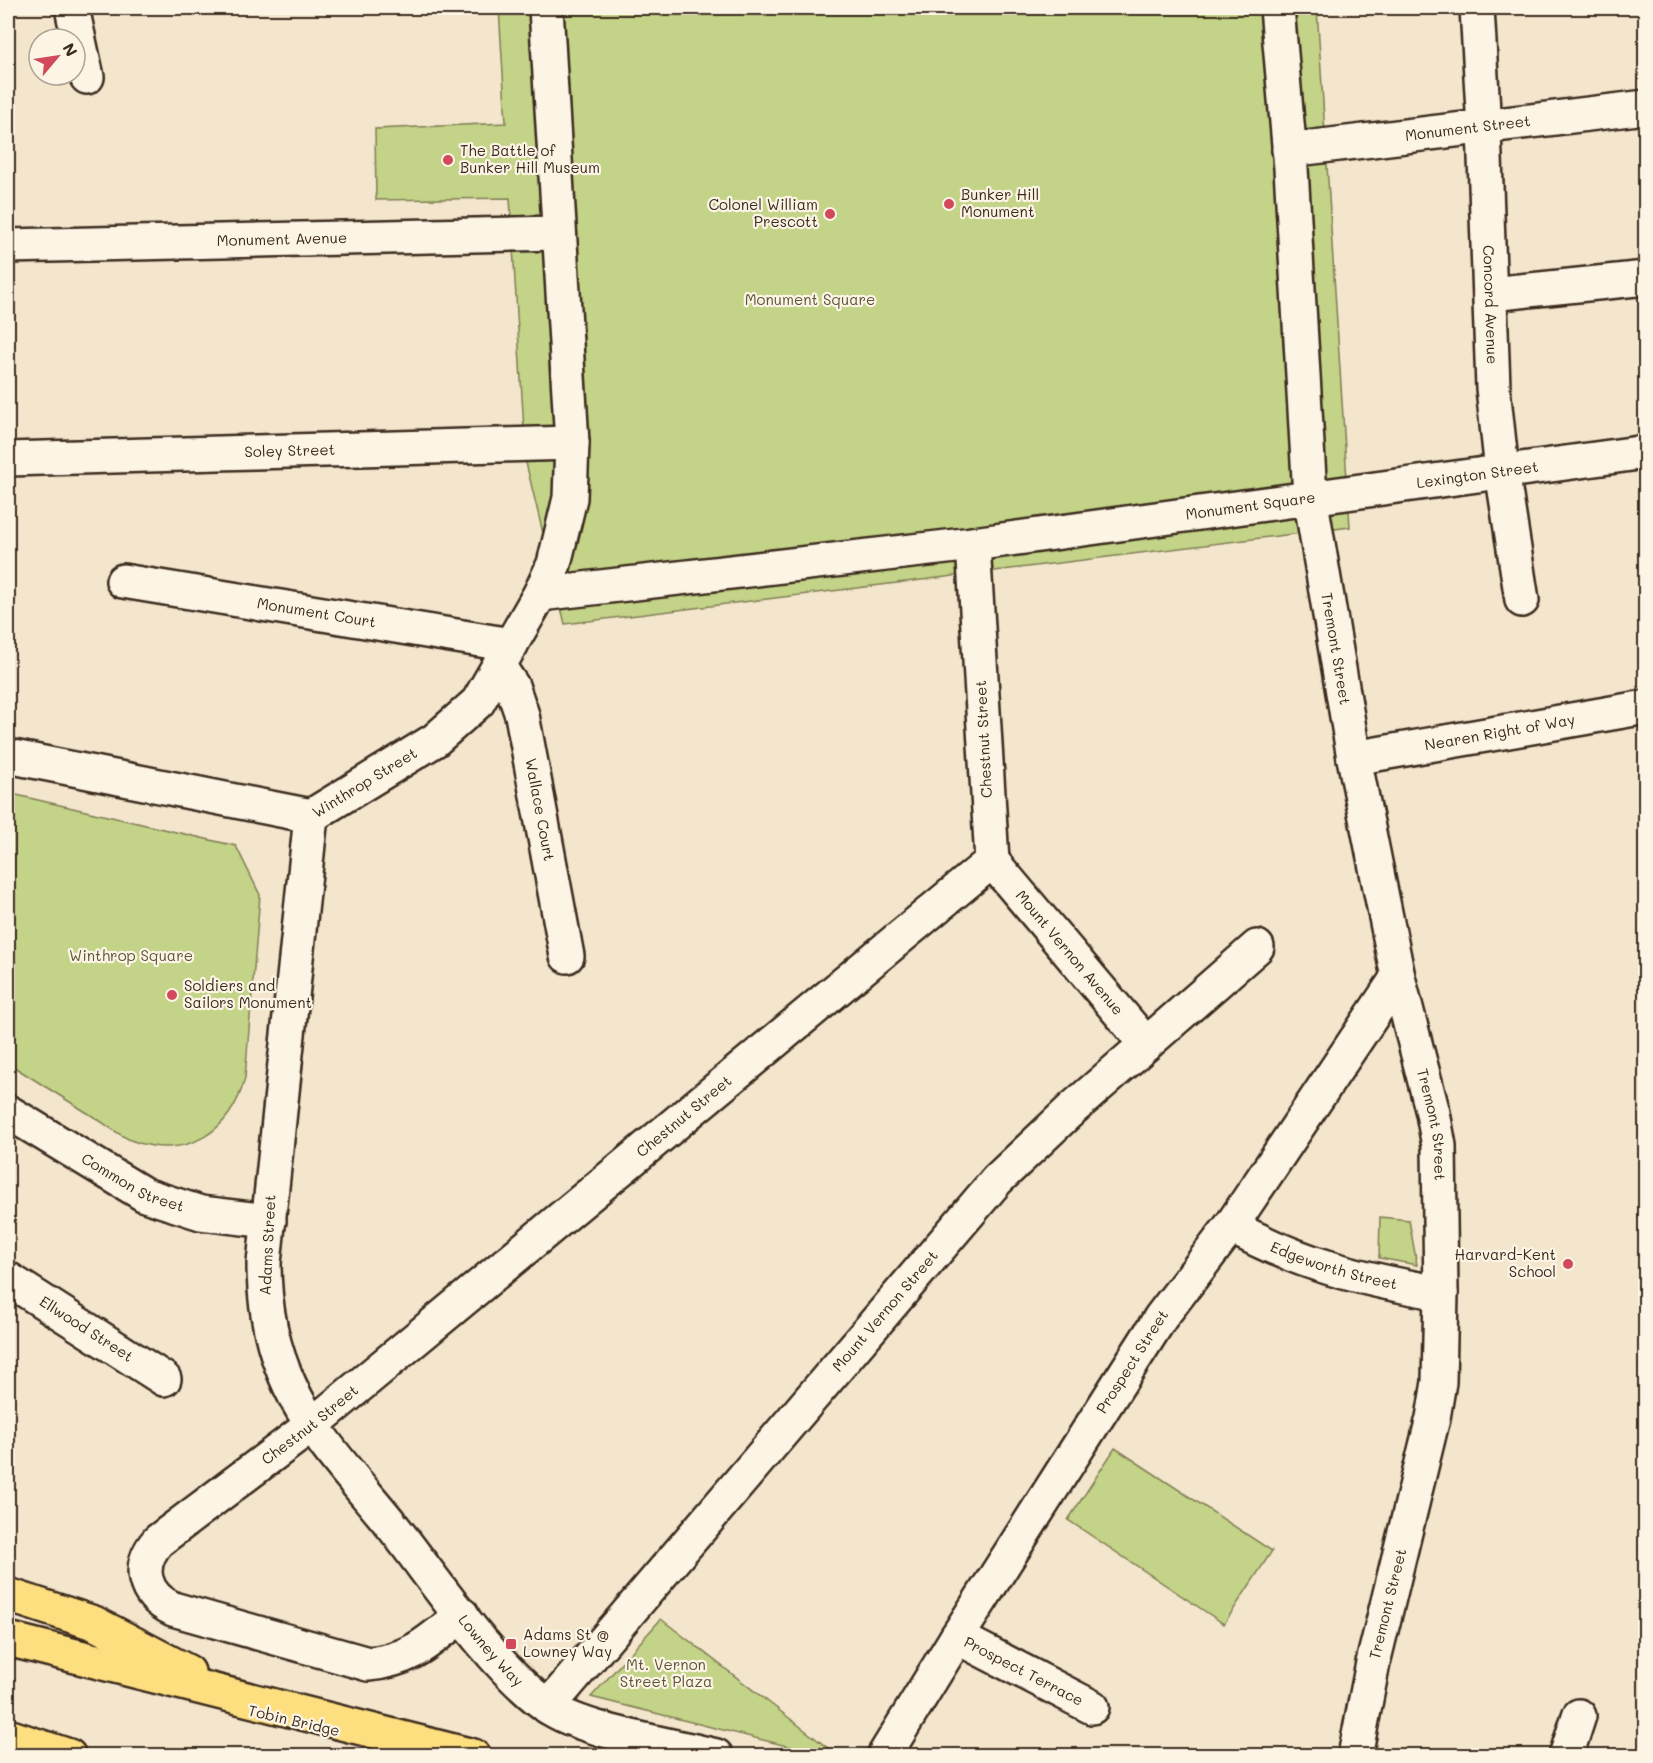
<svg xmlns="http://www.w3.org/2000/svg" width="1653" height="1763" font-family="Mali,sans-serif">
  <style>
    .green { fill: #c3d388; stroke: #7f7e53; stroke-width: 1.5 }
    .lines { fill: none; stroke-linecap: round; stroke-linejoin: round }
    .minor-casing { stroke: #3b2a1e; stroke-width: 38 }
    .major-casing { stroke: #3b2a1e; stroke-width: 38 }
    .highway-casing { stroke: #3b2a1e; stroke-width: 38 }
    .minor { stroke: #fcf5e5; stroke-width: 33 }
    .major { stroke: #fddf80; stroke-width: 33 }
    .highway { stroke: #fddf80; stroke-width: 33 }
    .poi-dot { fill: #d1495b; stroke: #fcf5e5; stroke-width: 2 }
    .labels { text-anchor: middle; stroke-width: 4.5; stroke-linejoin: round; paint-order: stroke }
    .street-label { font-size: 15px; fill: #3b2a1e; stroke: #fcf5e5 }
    .poi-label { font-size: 15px; fill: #3b2a1e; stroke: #fcf5e5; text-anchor: start }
    .park-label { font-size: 15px; fill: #5d5438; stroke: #fcf5e5 }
  </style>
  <rect width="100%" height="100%" fill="#f4e5cd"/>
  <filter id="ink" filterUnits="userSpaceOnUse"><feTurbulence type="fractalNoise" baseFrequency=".0167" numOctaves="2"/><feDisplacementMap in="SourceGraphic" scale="12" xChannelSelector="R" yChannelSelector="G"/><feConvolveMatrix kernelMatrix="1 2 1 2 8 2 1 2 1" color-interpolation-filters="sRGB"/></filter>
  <g filter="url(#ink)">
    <g class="green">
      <path d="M499 8H1317L1350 527 565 624 526 463 510 198 376 200 375 129 506 123Z"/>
      <path d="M8 793 236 846 260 895 245 1078C231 1132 187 1160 133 1141 119 1136 106 1124 94 1117 65 1099 36 1081 8 1063Z"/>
      <path d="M1380 1217 1409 1220 1417 1265 1379 1258Z"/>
      <path d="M1115 1448 1272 1551 1224 1624 1068 1520Z"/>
      <path d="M661 1619 837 1755H823L591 1697Z"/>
    </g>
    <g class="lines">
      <g class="minor-casing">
        <g id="minor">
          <path d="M72 8 87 77"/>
          <path id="s1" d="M1277 8 1291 168 1310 496 1354 758 1398 977 1433 1113 1439 1146 1441 1293 1439 1382 1433 1418 1373 1663 1355 1756"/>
          <path id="s2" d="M1477 8 1484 128 1493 388 1502 471 1522 600"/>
          <path id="s3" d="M1289 150 1646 107"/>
          <path id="s4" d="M8 246 558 233"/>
          <path d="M1490 294 1646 278"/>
          <path id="s5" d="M8 459 572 443"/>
          <path id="s6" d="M123 581 511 645"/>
          <path id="s7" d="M540 594 973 544 1646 452"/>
          <path id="s8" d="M499 667 512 686 522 715 567 956"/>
          <path id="s9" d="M8 756 311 816 435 740 478 702 540 594 554 564 570 498 572 443 546 8"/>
          <path id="s10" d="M1354 758 1646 707"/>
          <path id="s11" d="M311 816 264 1263C264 1307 271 1346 290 1386 314 1438 358 1483 394 1528 437 1583 492 1666 547 1706 581 1731 673 1745 716 1756"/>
          <path id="s12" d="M992 861 1146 1044"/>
          <path id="s13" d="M8 1112 145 1195 201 1213 269 1221"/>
          <path id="s14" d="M1231 1226C1298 1264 1366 1280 1441 1293"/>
          <path id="s15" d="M8 1279 164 1379"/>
          <path id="s16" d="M462 1615C429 1641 412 1660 368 1664L173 1609C143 1595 136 1566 158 1541L312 1425 992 861 973 544"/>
          <path id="s17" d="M957 1637 1092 1707"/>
          <path id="s18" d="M548 1707 997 1180 1072 1109 1257 947"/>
          <path id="s19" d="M884 1756 957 1637 1161 1317 1231 1226 1398 977"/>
          <path d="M1566 1756 1579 1716"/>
        </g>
      </g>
      <g class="major-casing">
        <path id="major" d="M8 1736 69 1756"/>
      </g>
      <g class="highway-casing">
        <g id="highway">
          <path d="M8 1595 94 1623 188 1672"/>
          <path d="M8 1639 473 1756"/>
        </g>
      </g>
      <use href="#minor" class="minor"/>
      <use href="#major" class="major"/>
      <use href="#highway" class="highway"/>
    </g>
  </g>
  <g class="poi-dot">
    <circle cx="448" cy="160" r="6"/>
    <circle cx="949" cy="204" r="6"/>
    <circle cx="830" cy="214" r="6"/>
    <circle cx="172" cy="995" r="6"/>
    <circle cx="1568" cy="1264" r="6"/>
    <rect x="505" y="1638" width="12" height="12" rx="3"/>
  </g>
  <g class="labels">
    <g class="street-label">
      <text dy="5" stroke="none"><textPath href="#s3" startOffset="180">Monument Street</textPath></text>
      <text dy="5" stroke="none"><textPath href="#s4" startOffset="274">Monument Avenue</textPath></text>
      <text dy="5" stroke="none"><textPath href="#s2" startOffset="297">Concord Avenue</textPath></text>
      <text dy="5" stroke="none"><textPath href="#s5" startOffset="282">Soley Street</textPath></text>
      <text dy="5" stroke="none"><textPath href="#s7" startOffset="945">Lexington Street</textPath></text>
      <text dy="5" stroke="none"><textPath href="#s7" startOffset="716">Monument Square</textPath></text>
      <text dy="5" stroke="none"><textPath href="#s6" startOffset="196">Monument Court</textPath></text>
      <text dy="5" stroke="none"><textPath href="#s1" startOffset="644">Tremont Street</textPath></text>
      <text dy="5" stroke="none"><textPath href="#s10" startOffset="148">Nearen Right of Way</textPath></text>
      <text transform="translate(984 739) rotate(-93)" y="5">Chestnut Street</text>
      <text dy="5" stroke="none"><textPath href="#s9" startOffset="372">Winthrop Street</textPath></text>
      <text dy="5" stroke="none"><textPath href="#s8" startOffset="150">Wallace Court</textPath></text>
      <text dy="5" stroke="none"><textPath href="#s12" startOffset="120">Mount Vernon Avenue</textPath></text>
      <text dy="5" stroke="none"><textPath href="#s16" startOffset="1070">Chestnut Street</textPath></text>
      <text dy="5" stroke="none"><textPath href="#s1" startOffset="1130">Tremont Street</textPath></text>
      <text dy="5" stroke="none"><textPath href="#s13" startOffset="144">Common Street</textPath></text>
      <text transform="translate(268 1245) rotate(-87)" y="5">Adams Street</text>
      <text dy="5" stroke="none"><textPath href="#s14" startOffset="111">Edgeworth Street</textPath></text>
      <text dy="5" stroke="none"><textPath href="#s18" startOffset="520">Mount Vernon Street</textPath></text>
      <text dy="5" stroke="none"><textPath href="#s15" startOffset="93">Ellwood Street</textPath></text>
      <text dy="5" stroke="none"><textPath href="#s19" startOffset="466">Prospect Street</textPath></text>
      <text dy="5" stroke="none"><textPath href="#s16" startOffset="585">Chestnut Street</textPath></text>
      <text transform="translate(1388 1604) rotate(-76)" y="5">Tremont Street</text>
      <text dy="5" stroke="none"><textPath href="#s11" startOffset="909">Lowney Way</textPath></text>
      <text dy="5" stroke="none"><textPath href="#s17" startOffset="75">Prospect Terrace</textPath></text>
      <text transform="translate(294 1721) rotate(13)" y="5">Tobin Bridge</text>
    </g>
    <g class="poi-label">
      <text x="460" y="156">The Battle of<tspan x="460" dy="17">Bunker Hill Museum</tspan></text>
      <text x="961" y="200">Bunker Hill<tspan x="961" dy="17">Monument</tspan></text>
      <text x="818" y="210" text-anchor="end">Colonel William<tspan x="818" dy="17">Prescott</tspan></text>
      <text x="184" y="991">Soldiers and<tspan x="184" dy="17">Sailors Monument</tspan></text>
      <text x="1556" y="1260" text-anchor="end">Harvard-Kent<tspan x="1556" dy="17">School</tspan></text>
      <text x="523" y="1640">Adams St @<tspan x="523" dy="17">Lowney Way</tspan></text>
    </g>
    <g class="park-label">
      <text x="810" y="305">Monument Square</text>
      <text x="131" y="961">Winthrop Square</text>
      <text x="666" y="1670">Mt. Vernon<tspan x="666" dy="17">Street Plaza</tspan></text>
    </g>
  </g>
  <rect width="1653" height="1763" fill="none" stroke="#fcf5e5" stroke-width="30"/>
  <rect x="15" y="15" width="1623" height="1733" fill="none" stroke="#3b2a1e" stroke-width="2" filter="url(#ink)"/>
  <g transform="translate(57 57) rotate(61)"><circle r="28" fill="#fcf5e5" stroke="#afa495" stroke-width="1.5"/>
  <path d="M0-4.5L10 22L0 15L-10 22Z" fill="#d1495b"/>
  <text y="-9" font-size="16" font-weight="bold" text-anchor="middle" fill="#3b2a1e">N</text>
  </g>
</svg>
